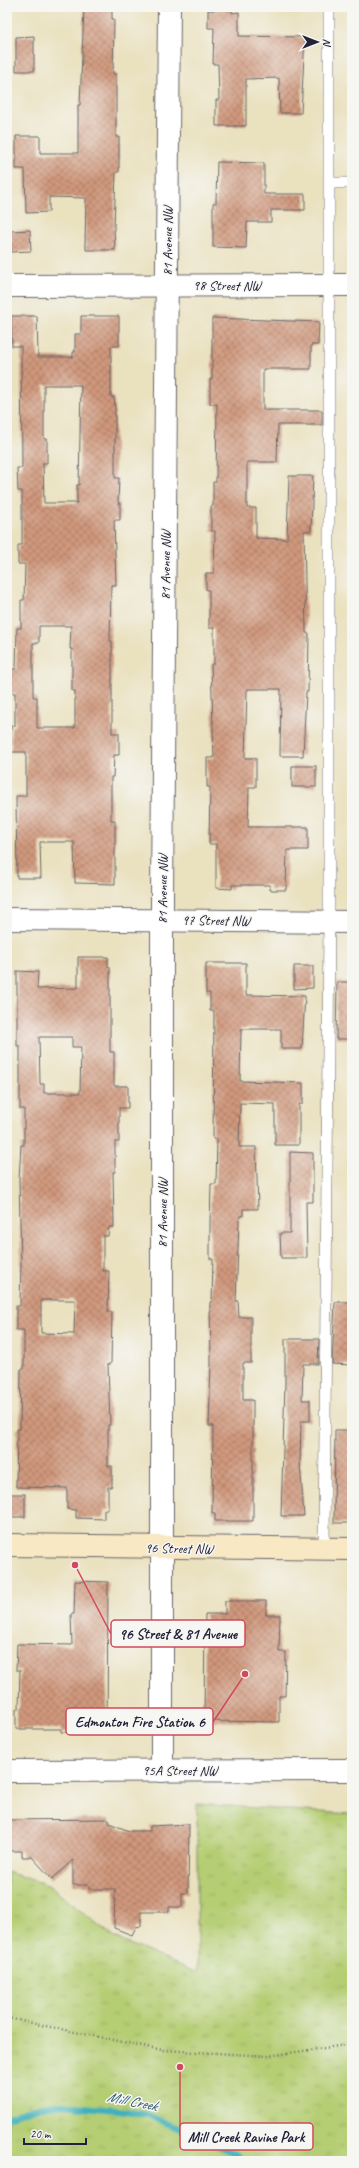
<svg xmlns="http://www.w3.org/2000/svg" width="359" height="2168" font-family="Caveat,sans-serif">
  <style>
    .park { fill: url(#park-tufts); stroke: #6c7857 }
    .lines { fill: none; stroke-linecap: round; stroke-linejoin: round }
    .stream { stroke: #41b1bb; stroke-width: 6 }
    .building { fill: url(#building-cross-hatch); fill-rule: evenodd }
    .lane-casing { stroke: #686569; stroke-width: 12 }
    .street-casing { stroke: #686569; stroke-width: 24 }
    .secondary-casing { stroke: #686569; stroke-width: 24 }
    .path { stroke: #686569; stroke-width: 2.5; stroke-dasharray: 1 3; stroke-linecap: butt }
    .lane { stroke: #fff; stroke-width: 11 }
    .street { stroke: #fff; stroke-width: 22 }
    .secondary { stroke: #f8e8c3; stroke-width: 22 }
    .labels { text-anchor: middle; stroke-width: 3; stroke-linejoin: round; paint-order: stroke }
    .street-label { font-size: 14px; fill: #22223b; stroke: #f6f6f2 }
    .water-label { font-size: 15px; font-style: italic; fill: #2e5b6e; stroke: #f6f6f2 }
    .leader { fill: none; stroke: #d1495b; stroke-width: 1.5 }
    .callout-dot { fill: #d1495b; stroke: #f6f6f2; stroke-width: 1.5 }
    .callout { fill: #f6f6f2; stroke: #d1495b; stroke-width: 1.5 }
    .callout-label { font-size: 15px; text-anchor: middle; font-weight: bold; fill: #22223b }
  </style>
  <defs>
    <pattern id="park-tufts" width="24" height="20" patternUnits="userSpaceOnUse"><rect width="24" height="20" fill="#b5ce73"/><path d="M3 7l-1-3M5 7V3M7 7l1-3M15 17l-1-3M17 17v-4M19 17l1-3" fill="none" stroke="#9bb164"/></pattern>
    <pattern id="building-cross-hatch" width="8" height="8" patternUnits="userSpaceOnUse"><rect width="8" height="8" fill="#d0987c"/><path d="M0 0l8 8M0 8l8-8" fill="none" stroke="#a87c67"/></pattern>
  </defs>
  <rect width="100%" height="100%" fill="#f6f6f2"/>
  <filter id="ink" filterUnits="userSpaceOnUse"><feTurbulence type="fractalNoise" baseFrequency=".025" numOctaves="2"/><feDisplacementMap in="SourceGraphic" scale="8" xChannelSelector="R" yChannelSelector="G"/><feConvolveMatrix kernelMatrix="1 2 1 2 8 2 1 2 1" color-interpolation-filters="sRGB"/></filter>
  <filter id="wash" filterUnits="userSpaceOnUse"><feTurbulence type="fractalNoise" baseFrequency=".012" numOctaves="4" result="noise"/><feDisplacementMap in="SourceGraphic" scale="16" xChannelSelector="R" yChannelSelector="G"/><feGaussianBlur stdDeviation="0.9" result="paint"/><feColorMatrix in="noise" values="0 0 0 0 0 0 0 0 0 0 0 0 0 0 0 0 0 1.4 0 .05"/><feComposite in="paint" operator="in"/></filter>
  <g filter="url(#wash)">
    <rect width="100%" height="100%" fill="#eae1bf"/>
    <path class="park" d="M197 1804 352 1814V2161H7V1872L48 1885 115 1938 197 1973Z"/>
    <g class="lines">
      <path class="stream" d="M7 2117 42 2106 63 2105 127 2111 148 2115 236 2154 243 2161"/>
    </g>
    <g id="blocks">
      <g class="building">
        <path d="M84 7H112V19H114L113 74H116V137H119V172H116L114 227 115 250H86V245H85L86 198 49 197V212L26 213 25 169H16V136H40V153H78V105H80Z"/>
        <path d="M208 10H232V13L239 12V36L305 37 301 113H280L279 78 246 79V126H216V100H219L218 64H213L214 28H208Z"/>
        <path d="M34 36V71H16V37Z"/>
        <path d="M217 162 264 163V194H305V210H271V222H247L246 248 213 247V203H216Z"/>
        <path d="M30 230 31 251 11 252V231Z"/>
        <path d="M11 316H37L38 357H73V352H75V334H81V316H119V346H111V397H114L115 408V478H119L118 503H120V520H114L116 585H111L110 641H112V733H119V755H114L113 777H111V820H115V884L75 883 74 842H40L41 878H17L16 796H26V752H11V726H15V693H9V669H16L17 628H21V600H24L25 564H18V545H22V491H18L17 468H22L21 346H12ZM44 385H81L79 485H77V503H44L43 463H47V439H44ZM39 626H71L70 649H72V691H75V728H37V697H33V643H39Z"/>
        <path d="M212 318 319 322 318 345H311V369H263V410H322V425H278L277 462H247V508H256V538L287 539 289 476H313L311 531H304L306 633H309L308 692H306L303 756H280L281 689H248L247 691 245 758H256V787H249L248 827H308V850H287L286 890H270V885H232V889L216 888V844H209L210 787H207V758H214L211 664H214V628H209V590H206V573H214L215 531H211V506H213V482H216L217 404H210V379H212Z"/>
        <rect x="292" y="766" width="24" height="21"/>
        <path d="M78 957H108V967H110V1052H114V1086H128V1108H119V1142H115V1172H113L114 1227H109L108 1236H103V1271H109L108 1312H112L111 1364H108L110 1425H108V1466H112V1485L111 1487H108V1510H104V1519L76 1518V1510L67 1509V1488L16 1487 17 1429H20L21 1369H24V1330H16V1306H20L21 1263 19 1180 21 1145H24V1109H20V1046H17V971L38 972 37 989 78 988ZM39 1037H72V1047H81L80 1093H44V1084H40ZM41 1300H75L74 1334 41 1333Z"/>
        <path d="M206 963H246V995L305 996 302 1049H281V1029H241L240 1081 303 1083V1104H299V1145H275V1104L240 1103 239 1147H256L258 1209H243V1216H240L239 1220 236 1301H238L239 1317H251V1363H243V1400H253V1521H215V1513H212L213 1426H209L211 1363 210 1302H212L213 1259H210V1224L211 1184H216L217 1139H213L214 1011H210V993H206Z"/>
        <path d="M294 966H313V988L294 989Z"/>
        <path d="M337 982H352V1039H336Z"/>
        <path d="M290 1152 313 1153V1202H306L307 1258H281L280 1233H290Z"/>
        <path d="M335 1302H352V1365L332 1364Z"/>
        <path d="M285 1339H319L318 1364H303L302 1400H310V1421H301L300 1463 304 1516H281L285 1383Z"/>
        <path d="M335 1430H352V1523H334Z"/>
        <rect x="7" y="1494" width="18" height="23"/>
        <path d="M75 1581 108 1582 107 1732H61V1729H16V1709H19L20 1670H16L17 1644 72 1645 71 1614H74Z"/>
        <path d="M225 1601H266V1615H280L279 1652H286L285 1696H279V1722L204 1721 205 1614H225Z"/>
        <path d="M109 1819V1823L129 1831H150V1826L189 1824 188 1893H182V1907H169V1912H141V1926L136 1927 132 1935 114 1928 115 1889H89V1885H73V1860L52 1879 32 1857H22V1851H7V1820Z"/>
      </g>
    </g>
  </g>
  <g filter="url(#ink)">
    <use href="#blocks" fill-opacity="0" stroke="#686569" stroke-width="1"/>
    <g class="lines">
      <g class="lane-casing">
        <g id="lane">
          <path d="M330 183H352"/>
          <path d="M324 1549 329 922V7"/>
        </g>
      </g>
      <g class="street-casing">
        <g id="street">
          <path d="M7 286 352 285"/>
          <path d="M7 919 352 922"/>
          <path d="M7 1771 352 1770"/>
          <path d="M162 1771V896L169 7"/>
        </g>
      </g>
      <g class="secondary-casing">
        <path id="secondary" d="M7 1545 352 1549"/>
      </g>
      <path class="path" d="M7 2018 162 2050 268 2056 352 2044"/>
      <use href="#lane" class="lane"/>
      <use href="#street" class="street"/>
      <use href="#secondary" class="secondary"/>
    </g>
  </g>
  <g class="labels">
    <g class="street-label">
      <text transform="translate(167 241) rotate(-90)" y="5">81 Avenue NW</text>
      <text x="227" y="290">98 Street NW</text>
      <text transform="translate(165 565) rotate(-90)" y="5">81 Avenue NW</text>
      <text transform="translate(162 889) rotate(-90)" y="5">81 Avenue NW</text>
      <text transform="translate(216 920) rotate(1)" y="5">97 Street NW</text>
      <text transform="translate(162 1213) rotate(-90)" y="5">81 Avenue NW</text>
      <text transform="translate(179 1548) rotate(1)" y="5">96 Street NW</text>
      <text x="180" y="1775">95A Street NW</text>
    </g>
    <g class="water-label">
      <text transform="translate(132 2101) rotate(11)" y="5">Mill Creek</text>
    </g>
  </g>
  <path class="leader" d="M75 1565L111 1634M245 1674L213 1722M180 2067L180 2136"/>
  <g class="callout-dot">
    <circle cx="75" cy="1565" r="4"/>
    <circle cx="245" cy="1674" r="4"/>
    <circle cx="180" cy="2067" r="4"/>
  </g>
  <g class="callout">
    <rect x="111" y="1620" width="134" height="27" rx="4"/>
    <rect x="66" y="1708" width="147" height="27" rx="4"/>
    <rect x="180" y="2123" width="133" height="27" rx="4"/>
  </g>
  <g class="callout-label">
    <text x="178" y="1639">96 Street &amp; 81 Avenue</text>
    <text x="140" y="1727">Edmonton Fire Station 6</text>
    <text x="246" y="2142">Mill Creek Ravine Park</text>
  </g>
  <rect width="359" height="2168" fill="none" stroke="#f6f6f2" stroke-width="24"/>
  <g transform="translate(317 42) rotate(90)" stroke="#f6f6f2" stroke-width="3" paint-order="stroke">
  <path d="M0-3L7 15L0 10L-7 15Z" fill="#22223b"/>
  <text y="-6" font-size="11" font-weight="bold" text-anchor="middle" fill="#22223b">N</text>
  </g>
  <path d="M24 2138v6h62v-6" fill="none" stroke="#22223b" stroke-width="2"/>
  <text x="30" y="2138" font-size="12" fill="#22223b" stroke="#f6f6f2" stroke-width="3" paint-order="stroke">20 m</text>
</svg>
